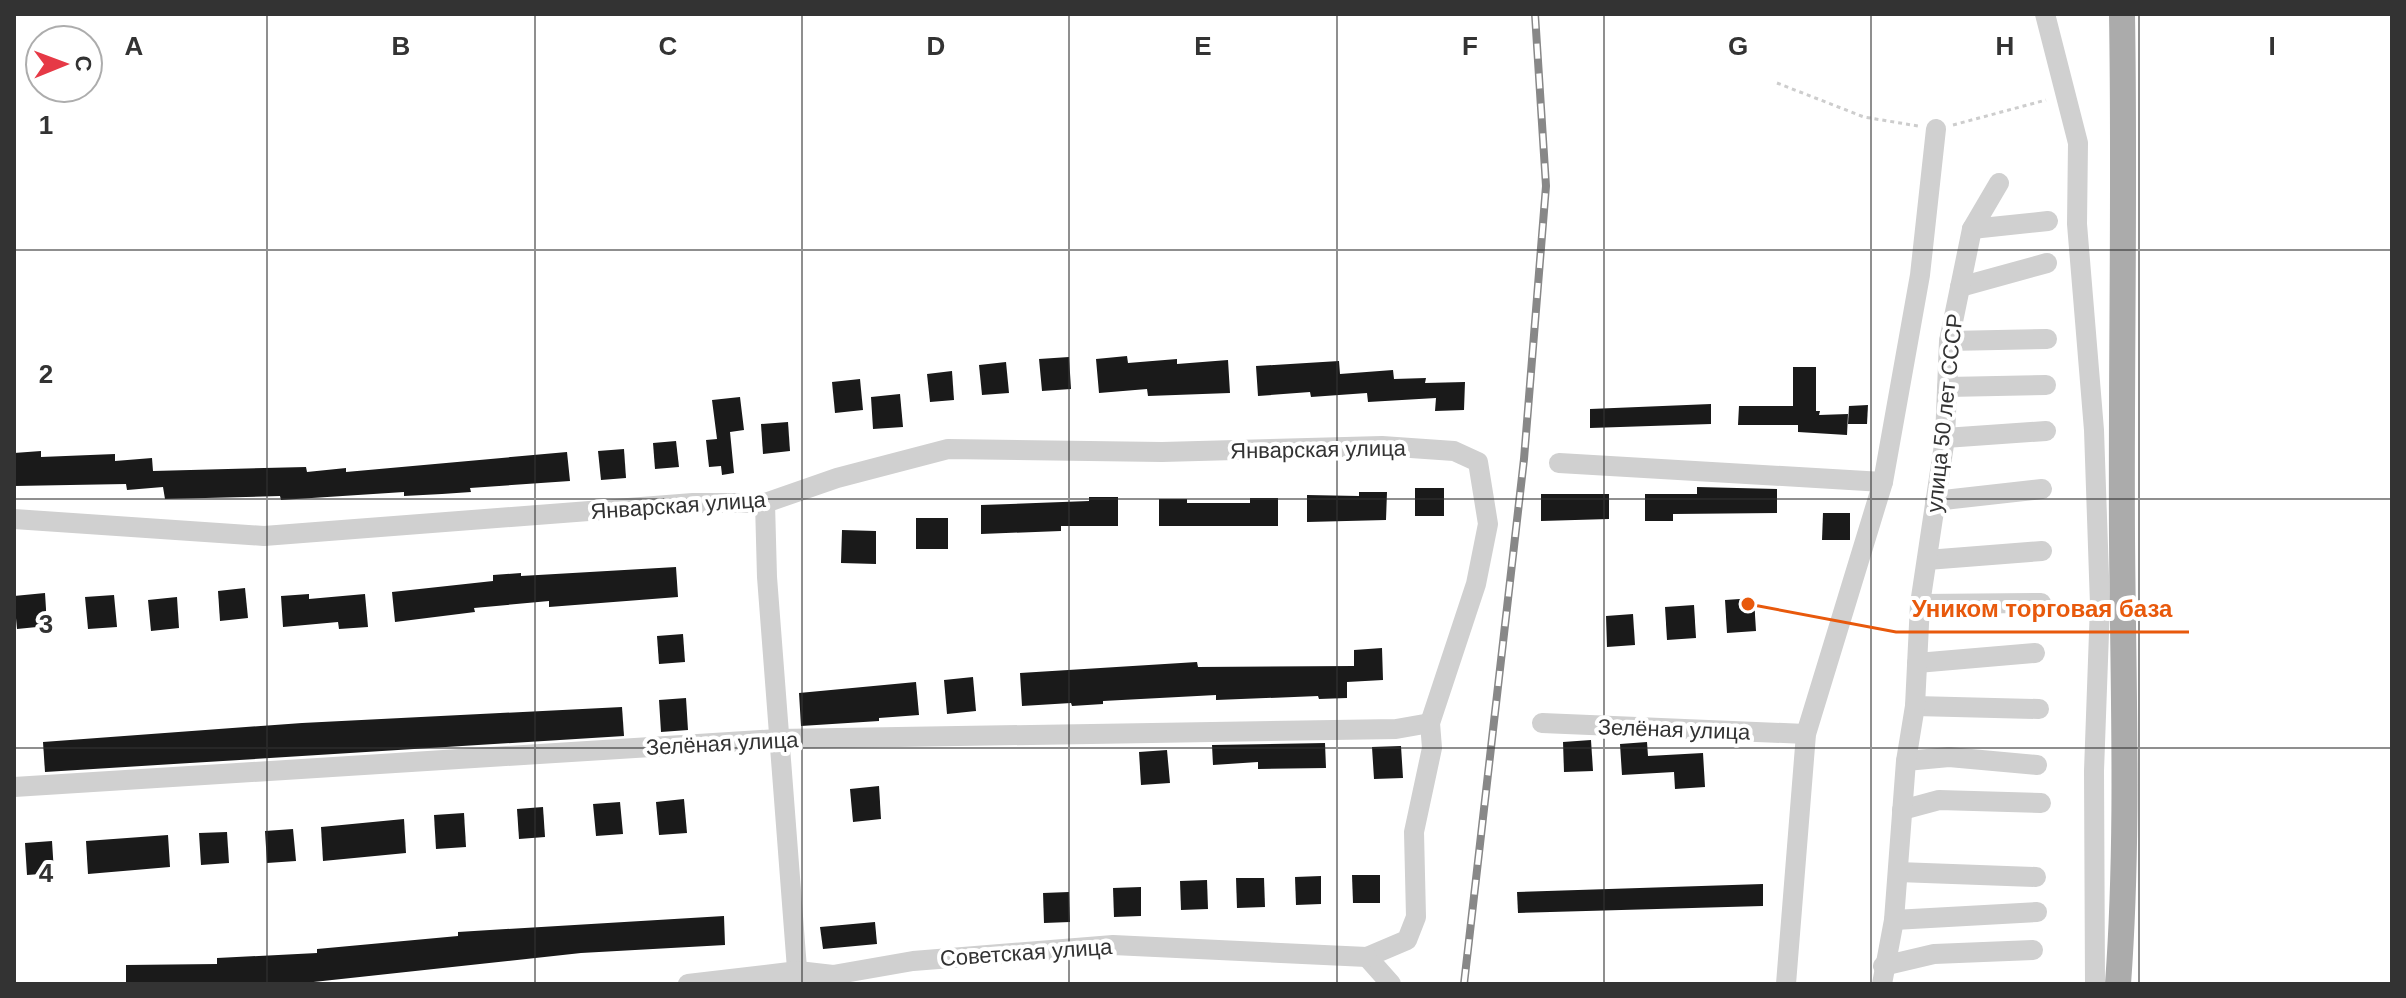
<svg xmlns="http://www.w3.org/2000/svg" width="2406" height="998" font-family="Arial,sans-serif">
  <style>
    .building { fill: #1a1a1a }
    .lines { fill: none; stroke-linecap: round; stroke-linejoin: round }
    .path { stroke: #cdcdcd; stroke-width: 3; stroke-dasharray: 4 4; stroke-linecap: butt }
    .minor { stroke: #d0d0d0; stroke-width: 20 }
    .major { stroke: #ababab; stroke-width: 26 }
    .rail-casing { stroke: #888; stroke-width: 8 }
    .rail { stroke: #fff; stroke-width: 5; stroke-dasharray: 15; stroke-linecap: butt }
    .grid { fill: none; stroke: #333; stroke-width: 2; stroke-opacity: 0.55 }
    .labels { text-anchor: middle; stroke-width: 8; stroke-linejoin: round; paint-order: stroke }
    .street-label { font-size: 22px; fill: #333; stroke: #fff }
    .grid-label { font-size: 26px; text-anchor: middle; font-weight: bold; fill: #333; stroke: #fff; stroke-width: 8; stroke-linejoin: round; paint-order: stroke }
    .leader { fill: none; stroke: #e8590c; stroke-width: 3 }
    .callout-dot { fill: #e8590c; stroke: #fff; stroke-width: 3 }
    .callout-label { font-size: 24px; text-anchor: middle; font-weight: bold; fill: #e8590c; stroke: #fff; stroke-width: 8; stroke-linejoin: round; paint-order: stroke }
  </style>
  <rect width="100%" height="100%" fill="#fff"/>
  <g class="building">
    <path d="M1127 356 1128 363 1177 359V364L1228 360 1230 393 1148 396 1147 389 1099 393 1096 359Z"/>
    <path d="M1069 357 1071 389 1042 391 1039 359Z"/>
    <path d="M1339 361 1340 374 1393 370 1394 379 1426 378 1425 383 1465 382 1464 410 1435 411 1436 398 1368 402 1367 393 1311 397 1310 392 1258 396 1256 366Z"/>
    <path d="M1006 362 1009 393 982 395 979 365Z"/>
    <path d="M1793 367H1816V411H1820L1819 415 1848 414 1847 435 1798 432V425H1738L1739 406H1793Z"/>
    <path d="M952 371 954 400 930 402 927 374Z"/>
    <path d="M860 379 863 410 835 413 832 382Z"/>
    <path d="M900 394 903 427 873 429 871 397Z"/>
    <path d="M740 397 744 430 730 432 734 473 722 475 721 466 709 467 706 440 717 439 712 400Z"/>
    <path d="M1711 404V424L1590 428V409Z"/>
    <path d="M1868 405 1867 424H1848L1849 406Z"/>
    <path d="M788 422 790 451 763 454 761 424Z"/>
    <path d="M676 441 679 467 655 469 653 443Z"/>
    <path d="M624 449 626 478 601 480 598 451Z"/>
    <path d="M41 451V457L115 454V461L152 458 153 471 306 467 307 472 346 468V472L567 452 570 481 470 488 471 492 442 494 404 496V492L281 500 280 496 165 499 163 487 127 490 126 484 14 486V453Z"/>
    <path d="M1697 487 1777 489V513L1673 514V521H1645V494H1697Z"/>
    <rect x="1415" y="488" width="29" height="28"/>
    <path d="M1359 492H1387L1386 520 1307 522V495L1359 496Z"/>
    <path d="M1541 494H1609V519L1541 521Z"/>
    <path d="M1089 497H1118V526H1061V531L981 534V505L1089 501Z"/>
    <path d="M1250 498H1278V526H1159V499H1187V503H1250Z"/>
    <path d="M1823 513H1850V540H1822Z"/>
    <rect x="916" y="518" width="32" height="31"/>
    <path d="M842 530 876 531V564L841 563Z"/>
    <path d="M676 567 678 597 549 607V601L474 608 475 612 395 622 392 592 493 581V575L521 573V576Z"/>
    <path d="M245 588 248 618 220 621 218 591Z"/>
    <path d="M45 593 47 626 17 629 14 596Z"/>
    <path d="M309 594V599L365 594 368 627 339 629 338 622 283 627 281 596Z"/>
    <path d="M114 595 117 627 88 629 85 597Z"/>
    <path d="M177 597 179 628 151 631 148 600Z"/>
    <path d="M1754 598 1756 631 1727 633 1725 600Z"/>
    <path d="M1694 605 1696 638 1667 640 1665 607Z"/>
    <path d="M1633 614 1635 645 1607 647 1606 616Z"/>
    <path d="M683 634 685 662 659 664 657 636Z"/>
    <path d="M1382 648 1383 680 1347 682V698L1319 699 1318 696 1216 700V695L1103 701V704L1072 706 1071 703 1022 706 1020 673 1197 662 1198 667 1354 666V650Z"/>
    <path d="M973 677 976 711 947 714 944 680Z"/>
    <path d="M916 682 919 715 879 718V721L801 726 799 693Z"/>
    <path d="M686 698 688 730 661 732 659 700Z"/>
    <path d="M622 707 624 736 45 772 43 742 302 723Z"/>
    <path d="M1591 740 1593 771 1564 772 1563 742Z"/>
    <path d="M1647 742 1648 756 1703 753 1705 787 1675 789 1674 772 1622 775 1620 744Z"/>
    <path d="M1325 743 1326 768 1258 769V762L1213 765 1212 745Z"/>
    <path d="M1401 746 1403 778 1374 779 1372 747Z"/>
    <path d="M1167 750 1170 783 1141 785 1139 752Z"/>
    <path d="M879 786 881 819 853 822 850 789Z"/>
    <path d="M684 799 687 833 659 835 656 802Z"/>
    <path d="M620 802 623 834 596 836 593 804Z"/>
    <path d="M543 807 545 837 519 839 517 809Z"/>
    <path d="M464 813 466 847 436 849 434 815Z"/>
    <path d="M404 819 406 853 323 861 321 827Z"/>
    <path d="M293 829 296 861 267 863 265 831Z"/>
    <path d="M227 832 229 863 201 865 199 833Z"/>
    <path d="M168 835 170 867 88 874 86 841Z"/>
    <path d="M52 841 54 873 27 875 25 843Z"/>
    <path d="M1352 875H1380V903H1353Z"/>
    <path d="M1321 876V904L1296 905 1295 877Z"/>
    <path d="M1236 878H1264L1265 907 1237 908Z"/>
    <path d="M1207 880 1208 909 1181 910 1180 881Z"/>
    <path d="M1763 884V906L1518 913 1517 892Z"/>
    <path d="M1141 887V916L1114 917 1113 888Z"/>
    <path d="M1069 892 1070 922 1044 923 1043 893Z"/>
    <path d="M724 916 725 945 581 953 295 984H126V965L217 964V958L317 953V949L458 936V932Z"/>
    <path d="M875 922 877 944 823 949 820 927Z"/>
  </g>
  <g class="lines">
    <g class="path">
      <path d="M1777 83 1864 117 1918 126"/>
      <path d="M1953 125 2046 100"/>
    </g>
    <g class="minor">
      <path d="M2045 14 2078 143 2077 224 2094 430 2100 605 2094 771 2095 984"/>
      <path d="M1972 229 2048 221"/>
      <path d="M1960 287 2047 263"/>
      <path d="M1949 341 2047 339"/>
      <path d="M1947 387 2046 385"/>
      <path d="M1945 438 2046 431"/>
      <path d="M1559 463 1883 482"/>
      <path d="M1935 501 2042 489"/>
      <path d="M765 503 767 577 798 982"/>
      <path d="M14 519 264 536 693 503H765L837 478 948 449 1162 452 1382 446 1454 451 1478 462 1488 524 1476 584 1430 723 1432 748 1414 832 1416 917 1407 940 1367 957 1391 984"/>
      <path d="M1927 560 2042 551"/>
      <path d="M1920 604 2041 603"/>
      <path d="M1917 663 2035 653"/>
      <path d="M1915 706 2039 709"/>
      <path d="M1542 723 1806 734"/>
      <path d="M1906 761 1949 757 2037 765"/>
      <path d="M14 787 778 739 1396 729 1430 723"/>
      <path d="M1902 810 1939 800 2041 803"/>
      <path d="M1898 872 2036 877"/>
      <path d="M1894 920 2037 912"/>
      <path d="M1883 966 1934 954 2033 950"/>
      <path d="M688 984 798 971 833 975 913 961 1113 945 1367 957"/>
      <path d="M1786 984 1806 734 1883 482 1920 275 1936 129"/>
      <path d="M1882 984 1894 920 1906 761 1915 706 1920 604 1945 438 1949 341 1972 229 1999 183"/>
    </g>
    <path class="major" d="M2118 984C2129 834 2123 686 2122 536 2121 362 2125 188 2122 14"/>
    <g class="rail-casing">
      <path id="rail" d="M1464 984 1524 459 1546 186 1535 14"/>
    </g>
    <use href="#rail" class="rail"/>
  </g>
  <path class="grid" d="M267 14V984M535 14V984M802 14V984M1069 14V984M1337 14V984M1604 14V984M1871 14V984M2139 14V984M14 250H2392M14 499H2392M14 748H2392"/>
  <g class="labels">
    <g class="street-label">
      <text transform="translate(1944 413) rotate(-84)" y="8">улица 50 лет СССР</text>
      <text transform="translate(1318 449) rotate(-1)" y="8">Январская улица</text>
      <text transform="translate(678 505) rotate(-4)" y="8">Январская улица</text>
      <text transform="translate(1674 729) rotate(2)" y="8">Зелёная улица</text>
      <text transform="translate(722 743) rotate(-3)" y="8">Зелёная улица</text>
      <text transform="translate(1026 952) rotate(-4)" y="8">Советская улица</text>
    </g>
  </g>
  <g class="grid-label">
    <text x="134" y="55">A</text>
    <text x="401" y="55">B</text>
    <text x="668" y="55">C</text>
    <text x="936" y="55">D</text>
    <text x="1203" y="55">E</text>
    <text x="1470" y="55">F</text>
    <text x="1738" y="55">G</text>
    <text x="2005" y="55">H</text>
    <text x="2272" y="55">I</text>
    <text x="46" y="134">1</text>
    <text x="46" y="383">2</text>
    <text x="46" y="633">3</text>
    <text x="46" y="882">4</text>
  </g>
  <path class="leader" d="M1748 604L1896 632H2189"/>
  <circle class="callout-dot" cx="1748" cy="604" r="8"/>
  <g class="callout-label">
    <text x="2042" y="617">Уником торговая база</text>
  </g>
  <rect width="2406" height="998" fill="none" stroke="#333333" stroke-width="32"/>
  <g transform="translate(64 64) rotate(89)"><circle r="38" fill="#ffffff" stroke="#adadad" stroke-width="2"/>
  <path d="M0-6L14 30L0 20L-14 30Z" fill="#e63946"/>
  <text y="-12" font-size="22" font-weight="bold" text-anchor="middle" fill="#333333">С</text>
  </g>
</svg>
